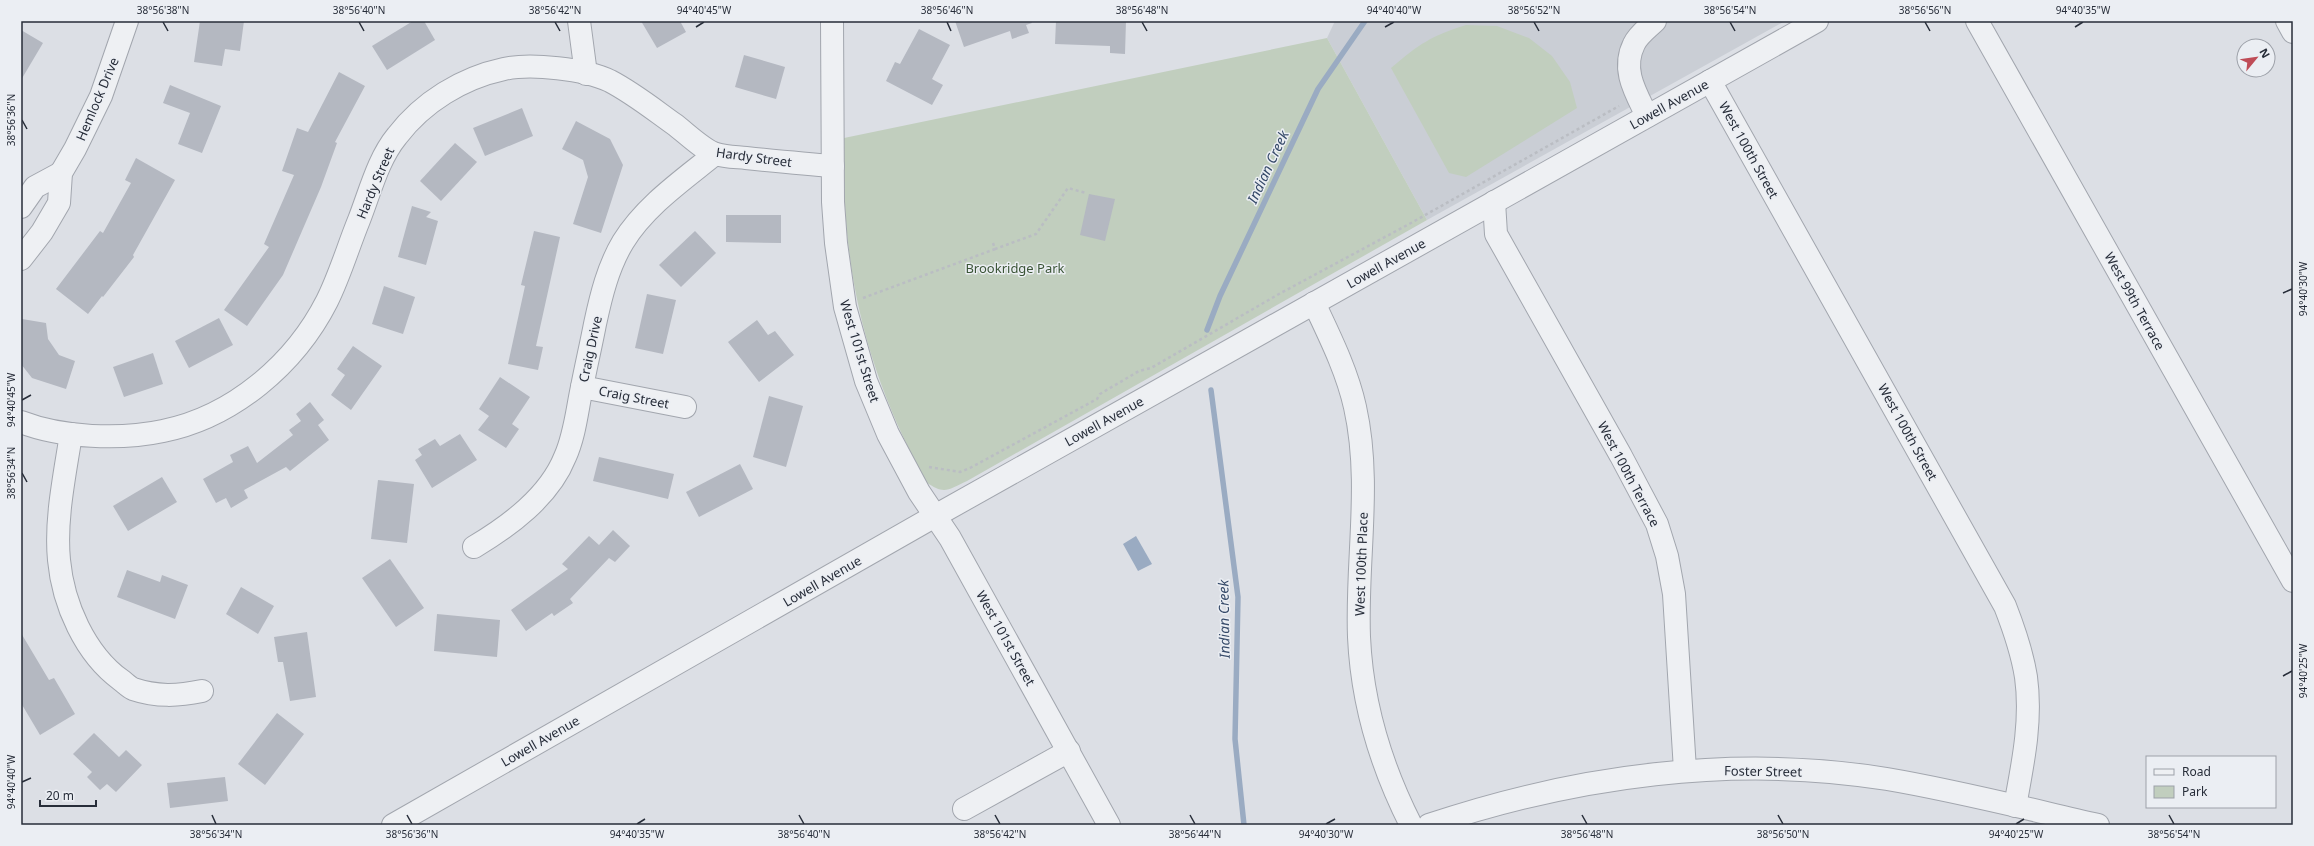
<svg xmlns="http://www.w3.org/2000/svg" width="2314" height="846" font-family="'Noto Sans',sans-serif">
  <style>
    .built { fill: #caced5 }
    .green { fill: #c1cebe }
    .water { fill: #9aabc2 }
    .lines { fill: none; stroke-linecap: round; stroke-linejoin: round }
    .stream { stroke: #9aabc2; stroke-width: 5.5 }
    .building { fill: #b4b8c1 }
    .minor-casing { stroke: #a2a6ae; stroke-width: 24 }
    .path { stroke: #babdc3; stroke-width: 2.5; stroke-dasharray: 3 3; stroke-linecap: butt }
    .minor { stroke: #eef0f3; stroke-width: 22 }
    .ticks { fill: none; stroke: #272d39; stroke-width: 1.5 }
    .labels { text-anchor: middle; stroke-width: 3; stroke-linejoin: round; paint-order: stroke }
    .street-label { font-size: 13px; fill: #272d39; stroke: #ebeef3 }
    .park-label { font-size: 13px; fill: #3a5436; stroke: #ebeef3 }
    .water-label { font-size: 14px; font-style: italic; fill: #364a69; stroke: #ebeef3 }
    .neatline { fill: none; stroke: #272d39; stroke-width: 1.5 }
    .ticks-label { font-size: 10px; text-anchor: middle; fill: #272d39 }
  </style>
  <rect width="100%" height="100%" fill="#dcdfe5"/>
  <path class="built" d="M1335 21H1785L1427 220 1327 38Z"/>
  <g class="green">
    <path d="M1466 25 1497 26 1529 38 1552 56 1570 82 1577 108 1466 177 1449 173 1391 68C1419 44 1431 36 1466 25Z"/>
    <path d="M1327 38 1427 220 967 481C948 490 944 495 926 482 864 368 841 267 844 138Z"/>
  </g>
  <path class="water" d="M1136 536 1152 564 1138 571 1123 544Z"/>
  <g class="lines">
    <g class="stream">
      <path d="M1207 330 1220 296 1318 89 1365 21"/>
      <path d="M1211 390 1238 597 1235 739 1244 825"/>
    </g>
  </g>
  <g class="building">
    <path d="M200 21H244L240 51 225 49 222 66 194 62Z"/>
    <path d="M413 21H424L435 40 387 70 372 46Z"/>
    <path d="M641 21H680L686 32 657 48Z"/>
    <path d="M955 21H1031L1032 23 1026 25 1029 33 1012 39 1010 31 964 47Z"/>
    <path d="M1056 21H1126L1125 54 1110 53V46L1055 44Z"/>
    <path d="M919 29 950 45 932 79 943 85 932 105 886 81 895 62 900 64Z"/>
    <path d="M21 30 43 43 21 80Z"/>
    <path d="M744 55 785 67 776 99 735 87Z"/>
    <path d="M339 72 365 86 335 142 337 143 321 187 283 275 247 326 224 310 269 247 264 244 294 175 282 171 297 128 308 132Z"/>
    <path d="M170 85 221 106 202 153 178 144 190 113 163 103Z"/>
    <path d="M522 108 533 136 485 156 473 128Z"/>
    <path d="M576 121 610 139 623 165 601 233 573 224 588 177 583 160 562 149Z"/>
    <path d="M455 143 477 162 441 201 420 181Z"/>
    <path d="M136 158 175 180 133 255 134 257 103 297 102 296 88 314 56 289 100 231 103 233 131 183 125 180Z"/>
    <path d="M1089 194 1115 199 1105 241 1080 235Z"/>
    <path d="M412 206 431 212 426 217 438 221 426 265 398 257Z"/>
    <path d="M726 215H781V243L726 242Z"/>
    <path d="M534 231 560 237 536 346 543 347 538 370 508 364 525 286 521 285Z"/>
    <path d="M695 231 716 253 681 287 659 265Z"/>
    <path d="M384 286 415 297 403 334 372 324Z"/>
    <path d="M647 294 676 300 663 354 635 348Z"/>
    <path d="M219 318 233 345 189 368 175 341Z"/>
    <path d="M22 319 46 323 48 339 59 355 75 361 66 389 32 378 21 364Z"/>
    <path d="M757 320 768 335 775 331 794 355 759 382 728 342Z"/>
    <path d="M353 346 382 366 351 410 331 395 345 375 337 369Z"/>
    <path d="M153 353 163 384 124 397 113 367Z"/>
    <path d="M500 377 530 397 512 424 519 429 506 448 478 430 489 416 479 409Z"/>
    <path d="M769 396 803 406 786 467 753 457Z"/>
    <path d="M310 402 324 420 318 425 329 440 290 471 286 467 244 490 248 498 231 508 226 498 216 503 203 479 233 462 230 455 248 446 257 463 293 435 289 430 301 421 296 414Z"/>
    <path d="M460 434 477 460 432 488 415 460 422 455 418 449 435 439 440 446Z"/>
    <path d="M599 457 674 474 668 499 593 481Z"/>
    <path d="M740 464 753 489 699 517 686 492Z"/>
    <path d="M162 477 177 502 128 531 113 506Z"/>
    <path d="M378 480 414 484 407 543 371 539Z"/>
    <path d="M613 530 630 546 615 562 609 558 570 599 573 603 554 616 552 613 526 631 511 610 568 569 562 564 589 536 599 545Z"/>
    <path d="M390 559 424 608 396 627 362 578Z"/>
    <path d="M127 570 160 582 162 575 188 585 175 619 117 597Z"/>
    <path d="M241 587 274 606 258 634 226 614Z"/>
    <path d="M437 614 500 620 497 657 434 651Z"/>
    <path d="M307 632 316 697 290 701 283 662H278L274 637Z"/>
    <path d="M21 633 49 680 54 678 75 714 40 735 21 703Z"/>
    <path d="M277 713 304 734 265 785 238 764Z"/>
    <path d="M94 733 119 757 126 750 142 765 116 792 107 784 100 790 87 777 92 772 73 754Z"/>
    <path d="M225 777 228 801 170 808 167 783Z"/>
  </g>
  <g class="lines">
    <g class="minor-casing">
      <g id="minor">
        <path d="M579 21 586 74"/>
        <path d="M832 21 833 202 836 243 845 307 866 381 888 434 919 492 950 538 1109 825"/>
        <path d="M1977 21 2293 581"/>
        <path d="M2287 21 2293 32"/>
        <path d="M1710 81 2005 606C2014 629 2022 652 2026 677 2032 720 2023 763 2015 806"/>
        <path d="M1647 116C1636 93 1621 70 1634 44 1638 35 1648 28 1655 21"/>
        <path d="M1494 202 1496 234 1621 456 1657 524 1667 556 1674 594 1685 770"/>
        <path d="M21 207 35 187 61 173"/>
        <path d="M21 259 42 232 59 203 61 173 75 149 101 96 127 21"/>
        <path d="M1314 303C1330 337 1347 371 1355 407 1372 483 1356 560 1359 637 1362 704 1381 766 1411 825"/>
        <path d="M582 387 685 407"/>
        <path d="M21 422C62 438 121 440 163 431 233 417 295 364 327 301 340 275 348 247 359 220 370 192 378 159 397 136 423 102 462 78 504 69 531 63 585 69 610 81 633 93 653 109 674 124 685 132 703 150 716 154 725 157 737 157 746 158 775 161 804 164 833 166"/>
        <path d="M71 434C65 474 55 519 59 560 63 604 85 654 121 680 125 683 129 687 133 689 157 697 178 696 202 691"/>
        <path d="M474 547C509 526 549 497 565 457 575 435 577 410 582 387 586 366 591 345 595 324 601 296 608 267 623 242 645 206 683 180 715 154"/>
        <path d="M964 809 1069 751"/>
        <path d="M393 825 935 516 1817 21"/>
        <path d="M1429 825C1575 776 1733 754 1887 779 1958 791 2028 809 2098 825"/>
      </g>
    </g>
    <g class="path">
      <path d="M993 243 995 249 1036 234 1068 188 1086 193"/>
      <path d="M863 298 995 249"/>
      <path d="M929 467 960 472 970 468 1097 399 1100 394 1139 371 1151 368 1279 294 1411 223 1619 106"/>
    </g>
    <use href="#minor" class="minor"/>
  </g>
  <path class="ticks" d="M163 22 168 31M359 22 364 31M555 22 560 31M947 22 951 31M1142 22 1147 31M1534 22 1539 31M1730 22 1735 31M1925 22 1930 31M696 27 704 22M1385 27 1394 22M2075 27 2083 22M22 120 27 129M2283 293 2292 289M22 400 31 395M22 473 27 482M2283 676 2292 671M22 782 31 778M212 815 216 824M407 815 412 824M799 815 804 824M995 815 1000 824M1190 815 1195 824M1582 815 1587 824M1778 815 1783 824M2169 815 2174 824M637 824 645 819M1326 824 1335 819M2016 824 2024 819"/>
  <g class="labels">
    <g class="street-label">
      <text transform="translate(97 99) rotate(-67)" y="5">Hemlock Drive</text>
      <text transform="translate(1669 104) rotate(-29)" y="5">Lowell Avenue</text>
      <text transform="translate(1749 150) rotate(61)" y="5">West 100th Street</text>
      <text transform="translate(754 157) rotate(8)" y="5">Hardy Street</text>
      <text transform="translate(375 183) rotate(-67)" y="5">Hardy Street</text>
      <text transform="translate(1386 263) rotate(-29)" y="5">Lowell Avenue</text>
      <text transform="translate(2135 301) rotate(61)" y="5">West 99th Terrace</text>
      <text transform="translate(590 349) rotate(-78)" y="5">Craig Drive</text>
      <text transform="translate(860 351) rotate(73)" y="5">West 101st Street</text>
      <text transform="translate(634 397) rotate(11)" y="5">Craig Street</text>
      <text transform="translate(1104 421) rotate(-29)" y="5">Lowell Avenue</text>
      <text transform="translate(1908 432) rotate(61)" y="5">West 100th Street</text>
      <text transform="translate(1629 474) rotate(62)" y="5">West 100th Terrace</text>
      <text transform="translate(1361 564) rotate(-88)" y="5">West 100th Place</text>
      <text transform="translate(822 581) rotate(-30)" y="5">Lowell Avenue</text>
      <text transform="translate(1006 638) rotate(61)" y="5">West 101st Street</text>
      <text transform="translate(540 741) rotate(-30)" y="5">Lowell Avenue</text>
      <text transform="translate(1763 771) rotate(1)" y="5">Foster Street</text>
    </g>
    <g class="park-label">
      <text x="1015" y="273">Brookridge Park</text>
    </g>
    <g class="water-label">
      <text transform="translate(1268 167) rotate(-65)" y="5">Indian Creek</text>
      <text transform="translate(1224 619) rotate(-91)" y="5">Indian Creek</text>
    </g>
  </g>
  <rect width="2314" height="846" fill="none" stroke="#ebeef3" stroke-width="44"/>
  <rect x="2146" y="756" width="130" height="52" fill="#ebeef3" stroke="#9da1a9"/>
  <rect x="2154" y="769" width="20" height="6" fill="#eef0f3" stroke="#9da1a9"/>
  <text x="2182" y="776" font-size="12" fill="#272d39">Road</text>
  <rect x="2154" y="786" width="20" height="12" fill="#c1cebe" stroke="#9da1a9"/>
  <text x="2182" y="796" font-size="12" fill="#272d39">Park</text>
  <g transform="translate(2256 58) rotate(61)"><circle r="19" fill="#ebeef3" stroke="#9da1a9"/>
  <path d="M0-3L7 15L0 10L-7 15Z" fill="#bf4c57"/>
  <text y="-6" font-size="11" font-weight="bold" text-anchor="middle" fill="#272d39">N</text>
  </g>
  <path d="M40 800v6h56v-6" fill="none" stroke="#272d39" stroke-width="2"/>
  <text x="46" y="800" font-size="12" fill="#272d39" stroke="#ebeef3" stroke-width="3" paint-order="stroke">20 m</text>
  <rect x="22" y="22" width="2270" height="802" class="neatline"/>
  <g class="ticks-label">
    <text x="163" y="14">38°56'38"N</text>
    <text x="359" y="14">38°56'40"N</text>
    <text x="555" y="14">38°56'42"N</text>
    <text x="704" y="14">94°40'45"W</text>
    <text x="947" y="14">38°56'46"N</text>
    <text x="1142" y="14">38°56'48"N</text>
    <text x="1394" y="14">94°40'40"W</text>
    <text x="1534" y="14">38°56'52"N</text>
    <text x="1730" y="14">38°56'54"N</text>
    <text x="1925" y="14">38°56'56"N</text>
    <text x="2083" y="14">94°40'35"W</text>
    <text transform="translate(11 120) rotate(-90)" y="4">38°56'36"N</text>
    <text transform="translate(2303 289) rotate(-90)" y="4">94°40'30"W</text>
    <text transform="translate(11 400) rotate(-90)" y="4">94°40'45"W</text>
    <text transform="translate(11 473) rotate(-90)" y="4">38°56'34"N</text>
    <text transform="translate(2303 671) rotate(-90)" y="4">94°40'25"W</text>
    <text transform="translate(11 782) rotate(-90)" y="4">94°40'40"W</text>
    <text x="216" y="838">38°56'34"N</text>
    <text x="412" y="838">38°56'36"N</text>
    <text x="637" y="838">94°40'35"W</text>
    <text x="804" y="838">38°56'40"N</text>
    <text x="1000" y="838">38°56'42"N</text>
    <text x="1195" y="838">38°56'44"N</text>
    <text x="1326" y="838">94°40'30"W</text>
    <text x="1587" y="838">38°56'48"N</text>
    <text x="1783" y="838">38°56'50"N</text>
    <text x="2016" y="838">94°40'25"W</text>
    <text x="2174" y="838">38°56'54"N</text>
  </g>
</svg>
